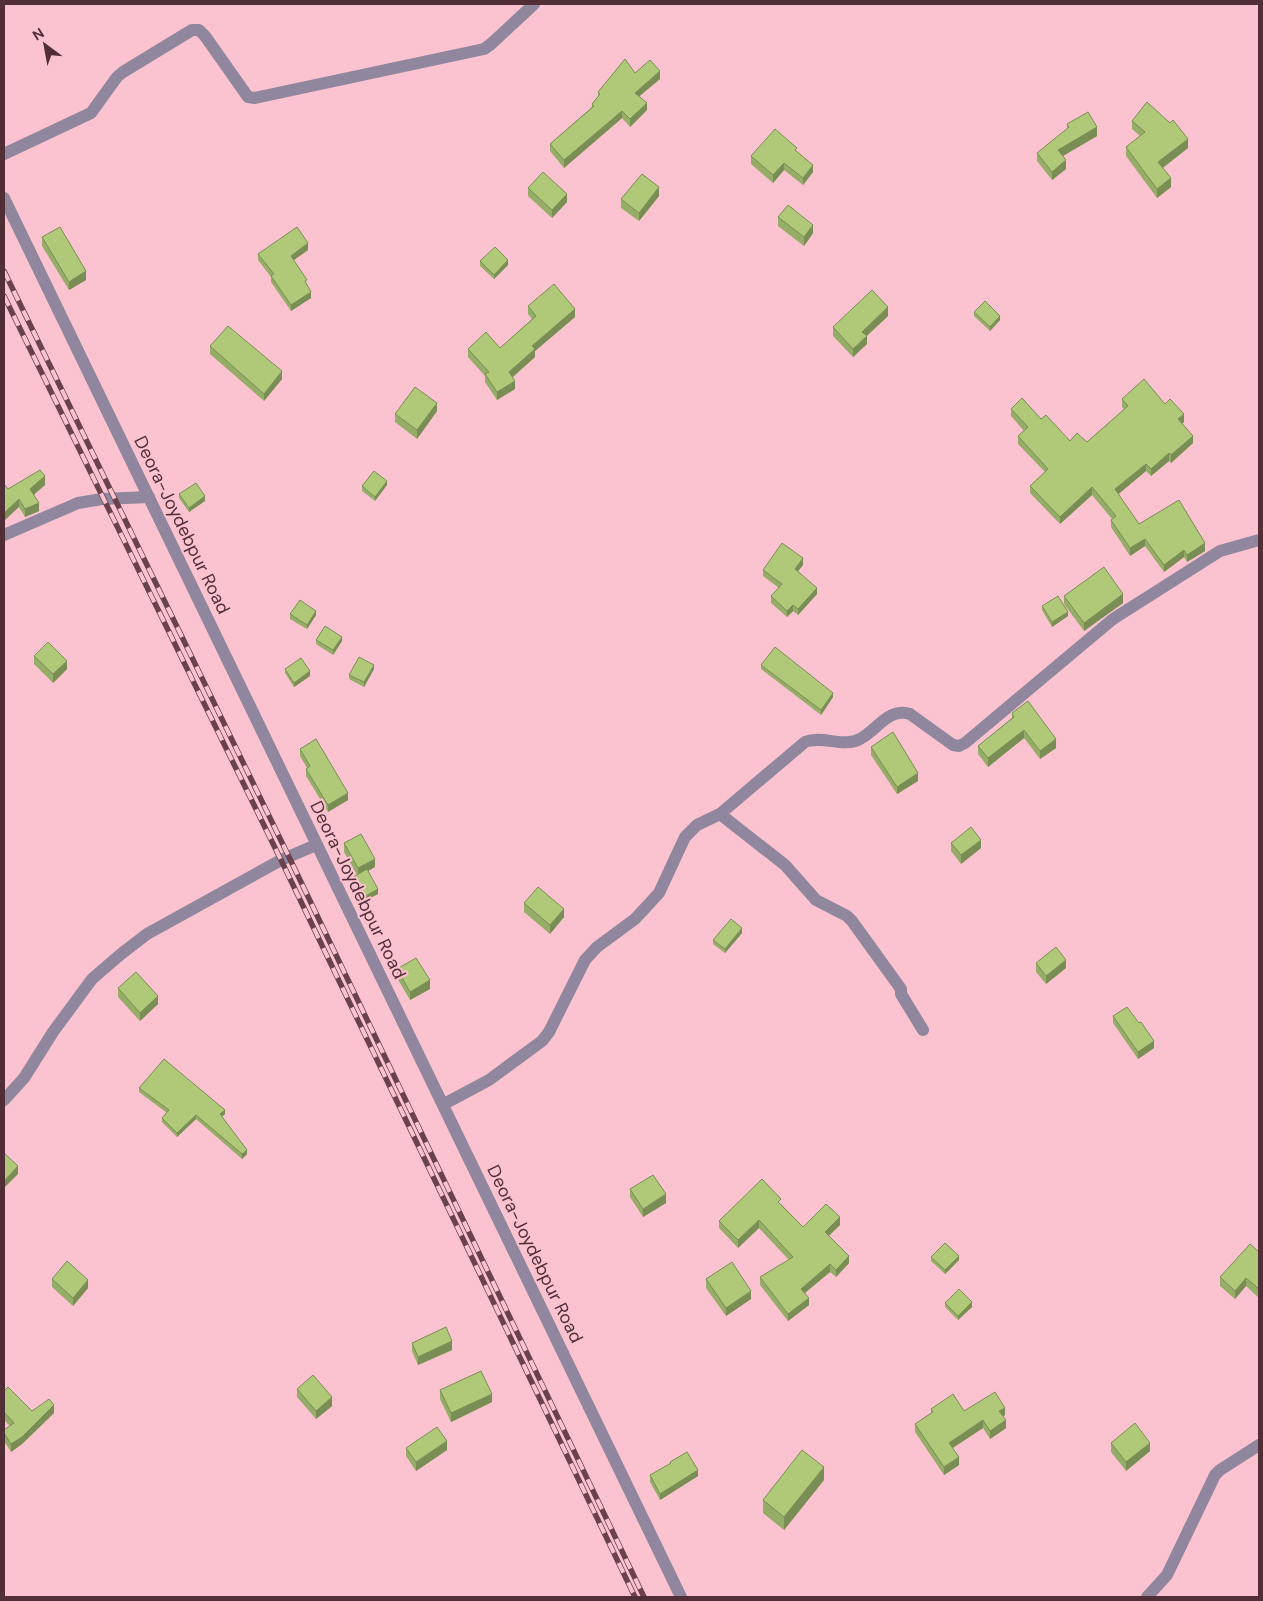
<svg xmlns="http://www.w3.org/2000/svg" width="1263" height="1601" font-family="'DM Sans',sans-serif">
<style>
.lines{fill:none;stroke-linecap:round;stroke-linejoin:round}
.minor{stroke:#90869e;stroke-width:12}
.rail-casing{stroke:#69424c;stroke-width:5.5}
.rail{stroke:#fbc3cf;stroke-width:4;stroke-dasharray:11;stroke-linecap:butt}
.wall{fill:#96ad68}
.shaded-wall{fill:#7a8d55}
.building{fill:#afc979;stroke:#7a8d55}
.labels{text-anchor:middle;dominant-baseline:central;stroke-width:4;stroke-linejoin:round;paint-order:stroke}
.street-label{font-size:18px;fill:#522e37;stroke:#fbc3cf}
</style>
<rect width="100%" height="100%" fill="#fbc3cf"/>
<g class="lines">
<g class="minor">
<path d="M4 154 91 113 117 77 123 72 192 30H199L205 36 248 97 255 98 484 49 491 44 534 4"/>
<path d="M4 198C230 664 456 1130 681 1597"/>
<path d="M4 535 78 503 102 499 149 497"/>
<path d="M720 814 785 865 816 900 847 916 852 921 901 989V994L923 1030"/>
<path d="M4 1100 24 1078 53 1032 92 979 121 954 147 934 281 860 316 845"/>
<path d="M444 1104 489 1080 542 1041 549 1032 585 960 597 947 635 919 659 893 685 837 697 825 720 814 805 742C822 735 844 748 860 739 877 730 889 707 910 714L953 745 959 746 965 743 1113 619 1220 551 1259 540"/>
<path d="M1147 1597 1167 1575 1215 1475 1220 1470 1259 1445"/>
</g>
<defs>
<g id="rail">
<path d="M4 271 289 857 644 1597"/>
<path d="M4 296 281 860 635 1597"/>
</g>
</defs>
<use href="#rail" class="rail-casing"/>
<use href="#rail" class="rail"/>
</g>
<g class="wall">
<path d="M635 73 660 79 639 96 647 110 630 127 622 118 564 168 550 151V144L592 107V104L598 97V92Z"/>
<path d="M1132 121 1188 148 1163 168 1171 187 1157 198 1126 156V147L1140 136 1132 129Z"/>
<path d="M1067 124 1097 136 1062 156 1066 169 1052 180 1037 161V153L1067 129Z"/>
<path d="M797 152 813 172 803 185 784 170 773 183 751 164V156Z"/>
<path d="M528 188 567 202 552 218 528 196Z"/>
<path d="M659 196 639 221 621 208V199Z"/>
<path d="M778 217 813 233 804 246 778 226Z"/>
<path d="M42 237 86 280 69 290 42 246Z"/>
<path d="M308 250 294 260 307 285 311 298 291 311 271 282V277L258 260V254Z"/>
<path d="M480 261 508 265 494 279 480 266Z"/>
<path d="M528 306 575 317 535 351V357L513 377 515 389 497 400 485 382V376L468 357V349L500 348 532 319 528 314Z"/>
<path d="M974 312 1000 320 990 331 974 316Z"/>
<path d="M888 316 867 336V344L853 357 833 336V327Z"/>
<path d="M210 346 282 379 264 401 210 354Z"/>
<path d="M1122 399 1165 404 1184 422 1182 424 1193 443 1171 463 1169 461 1151 476 1146 471 1118 494 1139 524 1205 551 1187 562 1184 557 1164 572 1145 546 1130 556 1111 527V520L1112 519 1092 495 1060 524 1030 493V486L1045 472 1018 444V436L1024 431 1011 416V409L1041 419 1070 441 1087 442 1124 409 1122 407Z"/>
<path d="M437 411 417 439 395 422V414Z"/>
<path d="M45 485 34 495 39 511 25 517 8 489Z"/>
<path d="M387 485 375 501 362 491V486Z"/>
<path d="M179 494 205 501 189 512 179 498Z"/>
<path d="M803 565 798 571 817 594 798 615 793 611 787 617 771 603V596L779 588 763 576V570Z"/>
<path d="M1064 596 1123 603 1084 631 1064 604Z"/>
<path d="M1042 606 1068 616 1052 627 1042 610Z"/>
<path d="M290 614 316 615 307 629 290 619Z"/>
<path d="M316 640 342 641 333 655 316 644Z"/>
<path d="M34 656 67 669 53 683 34 664Z"/>
<path d="M761 665 833 697 821 715 761 669Z"/>
<path d="M285 669 310 676 294 687 285 673Z"/>
<path d="M374 669 364 687 349 679V675Z"/>
<path d="M1012 713 1056 748 1040 759 1024 738 988 767 978 754V746L1012 718Z"/>
<path d="M871 747 918 781 897 794 871 755Z"/>
<path d="M300 749 348 800 328 812 306 776V769L307 768 300 756Z"/>
<path d="M344 843 375 867 368 871 378 894 364 901 353 881V877L357 875 344 852Z"/>
<path d="M951 843 981 848 961 864 951 851Z"/>
<path d="M524 903 564 917 550 934 524 912Z"/>
<path d="M742 933 725 953 713 944V940Z"/>
<path d="M1036 963 1066 968 1046 984 1036 972Z"/>
<path d="M397 969 430 989 410 1000 397 978Z"/>
<path d="M118 988 158 1004 140 1021 118 997Z"/>
<path d="M1113 1016 1139 1023 1154 1048 1138 1059 1113 1023Z"/>
<path d="M139 1088 225 1114 222 1117 247 1154 242 1159 196 1119 177 1137 162 1122V1118L167 1113 139 1092Z"/>
<path d="M630 1189 666 1203 643 1217 630 1197Z"/>
<path d="M781 1204 803 1227 840 1225 829 1236 849 1263 836 1277 830 1272 805 1293 809 1305 788 1321 760 1285V1277L789 1260 759 1228 738 1248 719 1228V1221Z"/>
<path d="M1259 1252V1298L1246 1286 1235 1299 1220 1286V1277Z"/>
<path d="M931 1257 959 1260 945 1274 931 1261Z"/>
<path d="M52 1279 88 1288 73 1306 52 1287Z"/>
<path d="M706 1279 751 1299 726 1316 706 1288Z"/>
<path d="M945 1303 972 1307 958 1320 945 1307Z"/>
<path d="M412 1343 452 1350 418 1365 412 1351Z"/>
<path d="M297 1389 332 1406 316 1419 297 1397Z"/>
<path d="M440 1390 492 1402 451 1422 440 1399Z"/>
<path d="M4 1391 32 1411 54 1413 22 1444 11 1452 4 1441V1430L10 1426 4 1420Z"/>
<path d="M931 1409 1005 1415 1003 1416 1006 1428 990 1439 983 1428 953 1448 959 1465 944 1475 915 1432V1424L931 1413Z"/>
<path d="M1111 1443 1150 1451 1126 1471 1111 1452Z"/>
<path d="M406 1448 447 1450 416 1471 406 1456Z"/>
<path d="M670 1462 698 1476 660 1500 650 1482V1475L670 1464Z"/>
<path d="M824 1480 784 1530 763 1513V1500Z"/>
</g>
<g class="shaded-wall">
<path d="M660 71V79L635 100V93Z"/>
<path d="M647 103V110L630 127V119Z"/>
<path d="M622 111V118L564 168V160Z"/>
<path d="M1097 127V136L1058 159V150Z"/>
<path d="M1188 139V148L1158 171V162Z"/>
<path d="M1066 160V169L1052 180V172Z"/>
<path d="M784 163V170L773 183V175Z"/>
<path d="M813 165V172L803 185V178Z"/>
<path d="M1171 178V187L1157 198V189Z"/>
<path d="M659 187V196L639 221V213Z"/>
<path d="M567 194V202L552 218V210Z"/>
<path d="M813 225V233L804 246V237Z"/>
<path d="M308 243V250L291 262V256Z"/>
<path d="M508 260V265L494 279V275Z"/>
<path d="M86 271V280L69 290V282Z"/>
<path d="M311 292V298L291 311V305Z"/>
<path d="M888 307V316L862 340V332Z"/>
<path d="M575 309V317L535 351V357L509 380V372L532 346Z"/>
<path d="M1000 316V320L990 331V327Z"/>
<path d="M867 336V344L853 357V349Z"/>
<path d="M282 371V379L264 401V394Z"/>
<path d="M515 381V389L497 400V392Z"/>
<path d="M437 403V411L417 439V430Z"/>
<path d="M1184 414V422L1178 427V419Z"/>
<path d="M1193 436V443L1171 463V455Z"/>
<path d="M1169 453V461L1151 476V469Z"/>
<path d="M1146 464V471L1115 497V489Z"/>
<path d="M45 476V485L30 497V489Z"/>
<path d="M387 481V485L375 501V497Z"/>
<path d="M1092 487V495L1060 524V517Z"/>
<path d="M205 496V501L189 512V508Z"/>
<path d="M19 499V507L4 521V513Z"/>
<path d="M39 503V511L25 517V509Z"/>
<path d="M1145 539V546L1130 556V548Z"/>
<path d="M1205 543V551L1187 562V555Z"/>
<path d="M1184 550V557L1164 572V565Z"/>
<path d="M803 558V565L795 575V569Z"/>
<path d="M817 588V594L798 615V609Z"/>
<path d="M1123 594V603L1084 631V623Z"/>
<path d="M793 605V611L787 617V611Z"/>
<path d="M316 611V615L307 629V625Z"/>
<path d="M1068 612V616L1052 627V622Z"/>
<path d="M342 637V641L333 655V650Z"/>
<path d="M67 661V669L53 683V674Z"/>
<path d="M374 665V669L364 687V682Z"/>
<path d="M310 671V676L294 687V683Z"/>
<path d="M833 693V697L821 715V710Z"/>
<path d="M1024 730V738L988 767V758Z"/>
<path d="M1056 739V748L1040 759V751Z"/>
<path d="M918 773V781L897 794V787Z"/>
<path d="M348 793V800L328 812V805Z"/>
<path d="M981 840V848L961 864V855Z"/>
<path d="M375 859V867L358 877V868Z"/>
<path d="M378 889V894L364 901V897Z"/>
<path d="M564 909V917L550 934V925Z"/>
<path d="M742 928V933L725 953V949Z"/>
<path d="M1066 960V968L1046 984V976Z"/>
<path d="M430 980V989L410 1000V992Z"/>
<path d="M158 996V1004L140 1021V1013Z"/>
<path d="M1154 1041V1048L1138 1059V1052Z"/>
<path d="M225 1110V1114L220 1118V1114Z"/>
<path d="M196 1115V1119L177 1137V1133Z"/>
<path d="M247 1150V1154L242 1159V1154Z"/>
<path d="M18 1166V1174L4 1188V1181Z"/>
<path d="M666 1194V1203L643 1217V1209Z"/>
<path d="M840 1217V1225L825 1239V1232Z"/>
<path d="M759 1220V1228L738 1248V1240Z"/>
<path d="M849 1256V1263L836 1277V1270Z"/>
<path d="M959 1256V1260L945 1274V1270Z"/>
<path d="M830 1264V1272L801 1296V1289Z"/>
<path d="M1246 1278V1286L1235 1299V1291Z"/>
<path d="M88 1280V1288L73 1306V1298Z"/>
<path d="M751 1291V1299L726 1316V1308Z"/>
<path d="M809 1298V1305L788 1321V1314Z"/>
<path d="M972 1302V1307L958 1320V1316Z"/>
<path d="M452 1341V1350L418 1365V1357Z"/>
<path d="M492 1394V1402L451 1422V1413Z"/>
<path d="M332 1397V1406L316 1419V1411Z"/>
<path d="M54 1405V1413L22 1444 11 1452V1444Z"/>
<path d="M1005 1408V1415L999 1419V1411Z"/>
<path d="M983 1420V1428L949 1450V1443Z"/>
<path d="M1006 1420V1428L990 1439V1431Z"/>
<path d="M447 1441V1450L416 1471V1462Z"/>
<path d="M1150 1443V1451L1126 1471V1462Z"/>
<path d="M959 1457V1465L944 1475V1467Z"/>
<path d="M824 1467V1480L784 1530V1517Z"/>
<path d="M698 1470V1476L660 1500V1494Z"/>
</g>
<g class="building">
<path d="M625 59 635 73 650 60 660 71 635 93 647 103 630 119 622 111 564 160 550 144 594 106 592 104 600 94 598 92Z"/>
<path d="M1147 102 1170 123 1173 120 1188 139 1158 162 1171 178 1157 189 1126 147 1145 132 1132 121Z"/>
<path d="M1088 112 1097 127 1058 150 1066 160 1052 172 1037 153 1069 127 1067 124Z"/>
<path d="M775 129 797 148 795 150 813 165 803 178 784 163 773 175 751 156Z"/>
<path d="M543 172 567 194 552 210 528 188Z"/>
<path d="M642 174 659 187 639 213 621 199Z"/>
<path d="M788 205 813 225 804 237 778 217Z"/>
<path d="M60 227 86 271 69 282 42 237Z"/>
<path d="M297 227 308 243 291 256 307 280 305 281 311 292 291 305 271 276 274 274 258 254Z"/>
<path d="M495 247 508 260 494 275 480 261Z"/>
<path d="M554 284 575 309 532 346 535 349 509 372 515 381 497 392 485 374 489 372 468 349 486 332 500 348 536 316 528 306Z"/>
<path d="M872 290 888 307 862 332 867 336 853 349 833 327Z"/>
<path d="M985 301 1000 316 990 327 974 312Z"/>
<path d="M228 326 282 371 264 394 210 346Z"/>
<path d="M1144 379 1165 404 1170 399 1184 414 1178 419 1193 436 1171 455 1169 453 1151 469 1146 464 1115 489 1139 524 1179 500 1205 543 1187 555 1184 550 1164 565 1145 539 1130 548 1111 520 1116 516 1092 487 1060 517 1030 486 1048 469 1018 436 1028 427 1011 409 1022 398 1041 419 1046 415 1070 441 1077 433 1087 442 1128 406 1122 399Z"/>
<path d="M415 387 437 403 417 430 395 414Z"/>
<path d="M40 470 45 476 30 489 39 503 25 509 19 499 4 513V486L5 485 8 489Z"/>
<path d="M374 471 387 481 375 497 362 486Z"/>
<path d="M196 483 205 496 189 508 179 494Z"/>
<path d="M782 543 803 558 795 569 817 588 798 609 793 605 787 611 771 596 782 584 763 570Z"/>
<path d="M1104 567 1123 594 1084 623 1064 596Z"/>
<path d="M1058 596 1068 612 1052 622 1042 606Z"/>
<path d="M300 600 316 611 307 625 290 614Z"/>
<path d="M325 626 342 637 333 650 316 640Z"/>
<path d="M48 642 67 661 53 674 34 656Z"/>
<path d="M775 647 833 693 821 710 761 665Z"/>
<path d="M359 657 374 665 364 682 349 675Z"/>
<path d="M301 658 310 671 294 683 285 669Z"/>
<path d="M1028 701 1056 739 1040 751 1024 730 988 758 978 746 1014 717 1012 713Z"/>
<path d="M893 732 918 773 897 787 871 747Z"/>
<path d="M316 739 348 793 328 805 306 769 310 766 300 749Z"/>
<path d="M971 827 981 840 961 855 951 843Z"/>
<path d="M361 834 375 859 358 868 344 843Z"/>
<path d="M367 869 378 889 364 897 353 877Z"/>
<path d="M538 887 564 909 550 925 524 903Z"/>
<path d="M731 919 742 928 725 949 713 940Z"/>
<path d="M1056 947 1066 960 1046 976 1036 963Z"/>
<path d="M416 958 430 980 410 992 397 969Z"/>
<path d="M136 972 158 996 140 1013 118 988Z"/>
<path d="M1127 1007 1139 1023 1141 1022 1154 1041 1138 1052 1113 1016Z"/>
<path d="M164 1059 225 1110 220 1114 247 1150 242 1154 196 1115 177 1133 162 1118 169 1110 139 1088Z"/>
<path d="M4 1153 18 1166 4 1181Z"/>
<path d="M653 1175 666 1194 643 1209 630 1189Z"/>
<path d="M762 1179 781 1199 778 1202 803 1227 826 1204 840 1217 825 1232 849 1256 836 1270 830 1264 801 1289 809 1298 788 1314 760 1277 793 1257 759 1220 738 1240 719 1221Z"/>
<path d="M945 1243 959 1256 945 1270 931 1257Z"/>
<path d="M1250 1244 1259 1252V1289L1246 1278 1235 1291 1220 1277Z"/>
<path d="M67 1261 88 1280 73 1298 52 1279Z"/>
<path d="M732 1262 751 1291 726 1308 706 1279Z"/>
<path d="M959 1289 972 1302 958 1316 945 1303Z"/>
<path d="M446 1327 452 1341 418 1357 412 1343Z"/>
<path d="M481 1371 492 1394 451 1413 440 1390Z"/>
<path d="M313 1375 332 1397 316 1411 297 1389Z"/>
<path d="M8 1387 32 1411 49 1399 54 1405 22 1437 11 1444 4 1433V1430L14 1423 4 1412V1391Z"/>
<path d="M995 1392 1005 1408 999 1411 1006 1420 990 1431 983 1420 949 1443 959 1457 944 1467 915 1424 933 1412 931 1409 953 1394 964 1411Z"/>
<path d="M1135 1423 1150 1443 1126 1462 1111 1443Z"/>
<path d="M437 1427 447 1441 416 1462 406 1448Z"/>
<path d="M802 1450 824 1467 784 1517 763 1500Z"/>
<path d="M687 1452 698 1470 660 1494 650 1475 671 1463 670 1462Z"/>
</g>
<g class="labels">
<g class="street-label">
<text transform="translate(182 525) rotate(64)">Deora-Joydebpur Road</text>
<text transform="translate(358 890) rotate(64)">Deora-Joydebpur Road</text>
<text transform="translate(535 1254) rotate(64)">Deora-Joydebpur Road</text>
</g>
</g>
<rect width="1263" height="1601" fill="none" stroke="#522e37" stroke-width="10"/>
<g transform="translate(45 45) rotate(328)" stroke="#fbc3cf" stroke-width="4" paint-order="stroke">
<path d="M0-4L9 19L0 12L-9 19Z" fill="#522e37"/>
<text y="-8" font-size="14" font-weight="bold" text-anchor="middle" fill="#522e37">N</text>
</g>
</svg>
